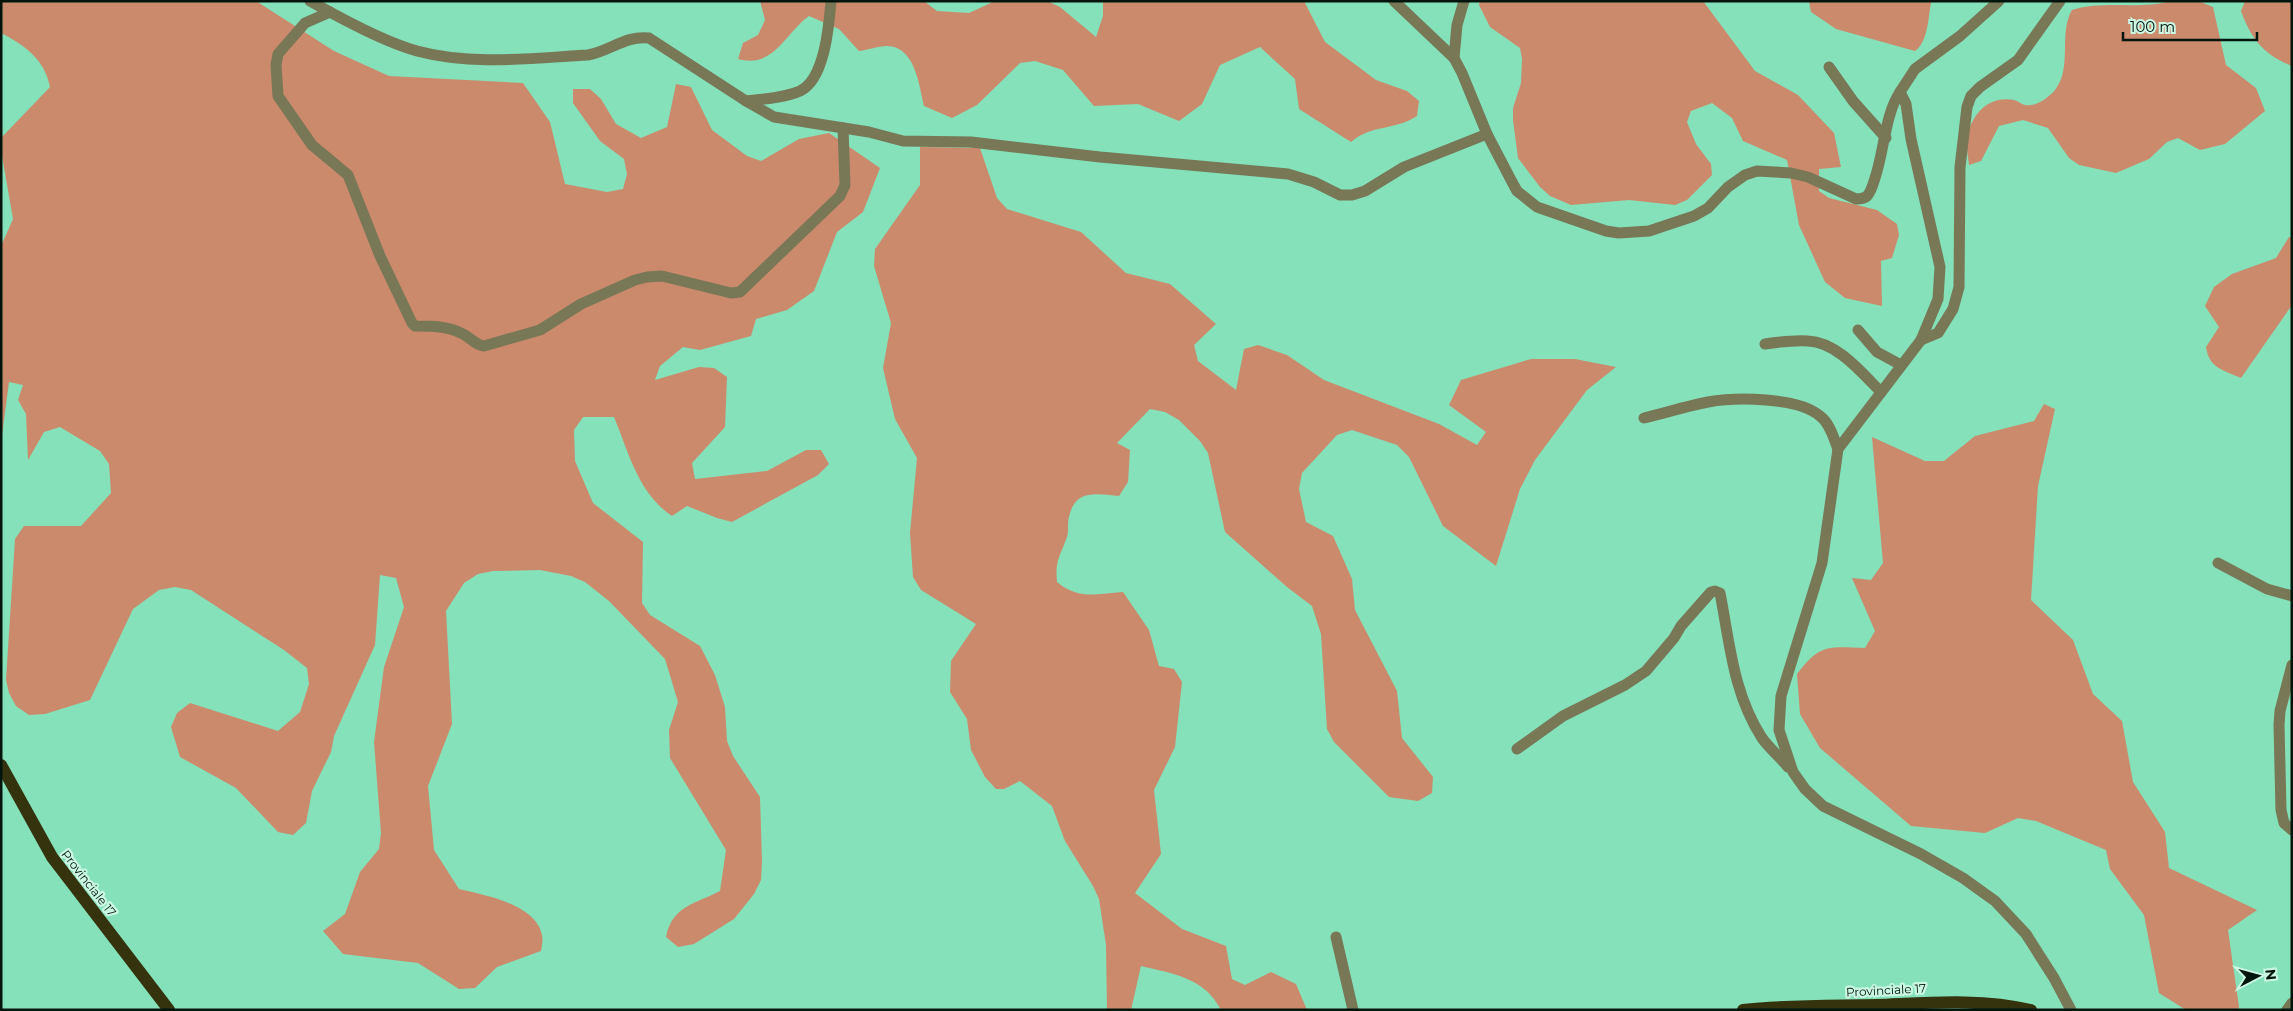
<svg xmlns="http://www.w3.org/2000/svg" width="2293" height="1011" font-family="Montserrat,sans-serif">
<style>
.forest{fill:#cb8a6c}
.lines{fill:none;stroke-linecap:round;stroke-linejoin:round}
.minor{stroke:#787756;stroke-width:11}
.major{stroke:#35320e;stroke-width:12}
.labels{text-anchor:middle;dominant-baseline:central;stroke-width:4.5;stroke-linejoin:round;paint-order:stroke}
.street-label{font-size:12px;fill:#00160c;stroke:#cbf7e3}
</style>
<rect width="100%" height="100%" fill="#84e1ba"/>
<g class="forest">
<path d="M1 1H256L334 51 389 76 523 83 550 122 565 184 607 192 623 189 627 174 624 159 600 141 573 103V89H590L601 99 616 124 641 138 667 127 676 84 691 87 712 130 747 156 761 161 799 139 829 133 880 168 863 212 837 232 814 291 787 310 756 319 751 336 700 350 683 347 660 366 655 380 699 367 714 368 727 377 725 427 692 463 695 479 767 471 806 450H821L829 464 818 475 732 522 717 518 687 506 672 516C638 493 629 453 614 417H583L574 430 575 461 593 503 643 542 642 603 650 615 700 646 715 675 725 707 727 741 733 756 760 797 762 862 761 880 754 894 734 919 694 944 678 947 666 937C672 906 695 904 720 891L726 850 670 758 669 730 678 702 665 659 609 601 585 582 571 576 540 570 493 571 478 574 464 583 446 611 452 724 428 786 434 850 459 889C484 895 536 904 542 935 543 940 542 946 541 951L497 967 475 988 459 989 418 963 343 954 323 931 345 914 360 872 379 849 381 833 374 742 384 667 404 607 396 578 380 575 375 645 334 736 331 752 312 791 306 823 293 835 278 832 236 788 180 757 171 727 177 713 190 703 278 731 300 712 309 684 307 668 284 650 191 590 175 587 159 590 133 609 90 700 45 714 29 715 16 706 9 693 6 680 15 539 24 526H81L111 493 109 464 100 451 60 427 44 432 28 460 26 414 18 400 23 385 9 382 1 443V246L13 219 1 150V138L50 87C45 60 25 45 1 33Z"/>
<path d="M760 1H924L937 11 969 13 995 1H1047L1060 7 1096 37 1103 16V1H1304L1325 42 1376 80 1407 91 1419 101 1417 116C1394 131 1372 124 1351 142L1299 109 1295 79 1260 47 1220 65 1202 104 1179 121 1138 104 1094 106 1063 70 1035 61 1020 63 977 105 952 118 924 106C919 85 915 46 887 46 878 46 868 50 859 51L839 29 809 16C785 33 774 69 738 59L743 43 758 35 765 20Z"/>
<path d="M1480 1H1703L1755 71 1798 95 1834 133 1841 167 1819 169V191L1829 198 1877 210 1897 224 1899 235 1892 258 1881 261 1882 306 1845 298 1825 282 1799 225 1787 160 1743 141 1732 118 1712 103 1691 111 1687 122 1696 144 1711 164 1712 175 1687 200 1675 205 1629 200 1571 205 1550 196 1540 187 1518 158 1513 120V108L1521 83 1522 59 1520 48 1490 27 1479 5Z"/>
<path d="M1809 1H1931V3C1928 18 1928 42 1915 51L1836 29 1811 12Z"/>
<path d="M2171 1H2198L2213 7 2226 65 2256 88 2265 111 2225 144 2200 150 2178 138 2167 142 2149 159 2116 173 2079 165 2069 158 2048 128 2023 120 1999 126 1981 161 1969 165C1968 156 1966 146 1967 138 1971 115 1988 95 2014 100 2018 101 2021 104 2025 105 2036 107 2048 98 2055 90 2073 67 2058 34 2072 10 2104 0 2139 10 2171 1Z"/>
<path d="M2245 1H2292V66C2264 55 2251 39 2241 11Z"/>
<path d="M920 147 980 148 997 198 1007 209 1081 232 1126 273 1170 284 1216 324 1194 345 1198 361 1236 390 1244 349 1258 345 1287 355 1324 380 1439 424 1477 445 1486 432 1449 405 1461 380 1531 359H1575L1616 367 1587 390 1535 460 1520 489 1496 566 1443 526 1409 457 1397 445 1352 430 1337 435 1302 473 1299 489 1306 522 1333 536 1352 579 1355 610 1397 691 1402 738 1433 777 1432 793 1418 801 1389 797 1334 742 1327 729 1321 634 1312 606 1287 587 1225 532 1208 453 1200 441 1179 420 1165 412 1150 409 1117 443 1130 450 1128 482 1119 496C1096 494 1075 489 1069 517 1067 524 1069 531 1067 537 1060 557 1055 560 1057 582 1079 600 1096 594 1123 592L1149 630 1159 666 1174 669 1182 682 1175 747 1154 790 1161 854 1135 893 1182 929 1226 946 1232 979 1245 985 1271 972 1296 984 1307 1010H1221C1204 977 1173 974 1141 966L1131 1010H1107L1106 945 1099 899 1093 886 1065 841 1052 806 1020 781 1004 789H996L985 777 971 750 967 719 950 692 951 661 976 624 921 590 913 577 910 533 917 458 895 419 883 368 891 323 874 266 875 249 920 185Z"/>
<path d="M2289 237H2292V305L2241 378C2223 370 2209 368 2206 347L2219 327 2205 306 2214 287 2232 274 2276 258Z"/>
<path d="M2044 404 2055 409 2038 486 2031 600 2073 640 2093 694 2122 721 2133 782 2165 832 2169 868 2257 910 2228 930 2239 1007 2237 1010H2186L2159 993 2144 915 2110 869 2106 850 2036 821 2018 818 1985 833 1911 826 1820 748 1800 714 1797 674C1821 643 1828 647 1865 648L1875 631 1852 578 1871 580 1883 563 1872 437 1925 461H1944L1975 436 2034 421Z"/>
</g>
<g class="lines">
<g class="minor">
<path d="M310 1C340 18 384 42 417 51 473 66 532 58 588 55 610 51 626 35 649 38L746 101 774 117 869 132 903 141 971 142 1100 157 1288 174 1314 182 1340 195H1352L1365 191 1404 167 1487 134"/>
<path d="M1394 1 1454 58 1462 73 1487 134 1511 180 1517 191 1537 207 1606 231 1619 233 1649 231 1694 216 1708 208 1728 187 1745 175 1757 171 1791 173 1808 177 1856 199C1860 199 1864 199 1867 196 1871 192 1873 184 1875 178 1884 152 1885 114 1900 92L1906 104 1911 139 1940 267 1938 299 1921 340 1838 449 1822 563 1781 696 1779 730 1793 772 1805 789 1823 806 1921 854 1963 878 1995 901 2026 934 2054 978 2071 1010"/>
<path d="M330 12 305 23 278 54 276 65 278 96 312 145 348 175 380 256 412 323 415 326C432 326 448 326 463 334 471 338 475 345 484 346L540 330 581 304 635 280 647 277 662 276 731 293 740 292 840 196 845 185 843 128"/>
<path d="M1454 58 1457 25 1464 1"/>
<path d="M1829 67 1853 101 1886 138"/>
<path d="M1900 92 1915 69 1960 36 1999 1"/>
<path d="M746 101C763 99 784 98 800 91 825 79 829 25 831 1"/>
<path d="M1858 330 1877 352 1901 365"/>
<path d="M1921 340 1938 333 1953 309 1959 287 1960 167 1967 107 1971 96 1980 87 2018 60 2060 1"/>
<path d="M1765 344C1779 342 1794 340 1808 341 1837 342 1862 373 1881 392"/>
<path d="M1644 418C1665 413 1687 406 1708 402 1736 397 1798 397 1820 416 1830 423 1834 439 1838 449"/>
<path d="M2218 563 2267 589 2292 596"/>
<path d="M2292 665 2280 711 2279 725 2281 810 2284 823 2292 830"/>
<path d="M1517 749 1563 716 1625 685 1646 671 1674 638 1681 626 1711 592 1715 591 1720 593C1730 644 1733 693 1762 738 1769 748 1780 757 1788 767"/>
<path d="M1336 937 1353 1010"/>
<path d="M2287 1010 2292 1003"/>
</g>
<g class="major">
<path d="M1 765 52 857 169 1010"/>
<path d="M1743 1010C1787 1005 1831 1006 1876 1005 1928 1003 1979 998 2031 1010"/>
</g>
</g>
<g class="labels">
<g class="street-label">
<text transform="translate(89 883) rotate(52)">Provinciale 17</text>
<text transform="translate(1886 990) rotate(-3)">Provinciale 17</text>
</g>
</g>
<rect width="2293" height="1011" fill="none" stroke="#00160c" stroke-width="5"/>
<g transform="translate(2258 976) rotate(84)" stroke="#cbf7e3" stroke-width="4" paint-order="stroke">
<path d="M0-4L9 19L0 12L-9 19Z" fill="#00160c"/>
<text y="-8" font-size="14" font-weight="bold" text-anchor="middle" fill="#00160c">N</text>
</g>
<path d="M2123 32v8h134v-8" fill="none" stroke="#00160c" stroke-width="2.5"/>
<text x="2130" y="32" font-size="15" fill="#00160c" stroke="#cbf7e3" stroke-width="4" paint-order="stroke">100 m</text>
</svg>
